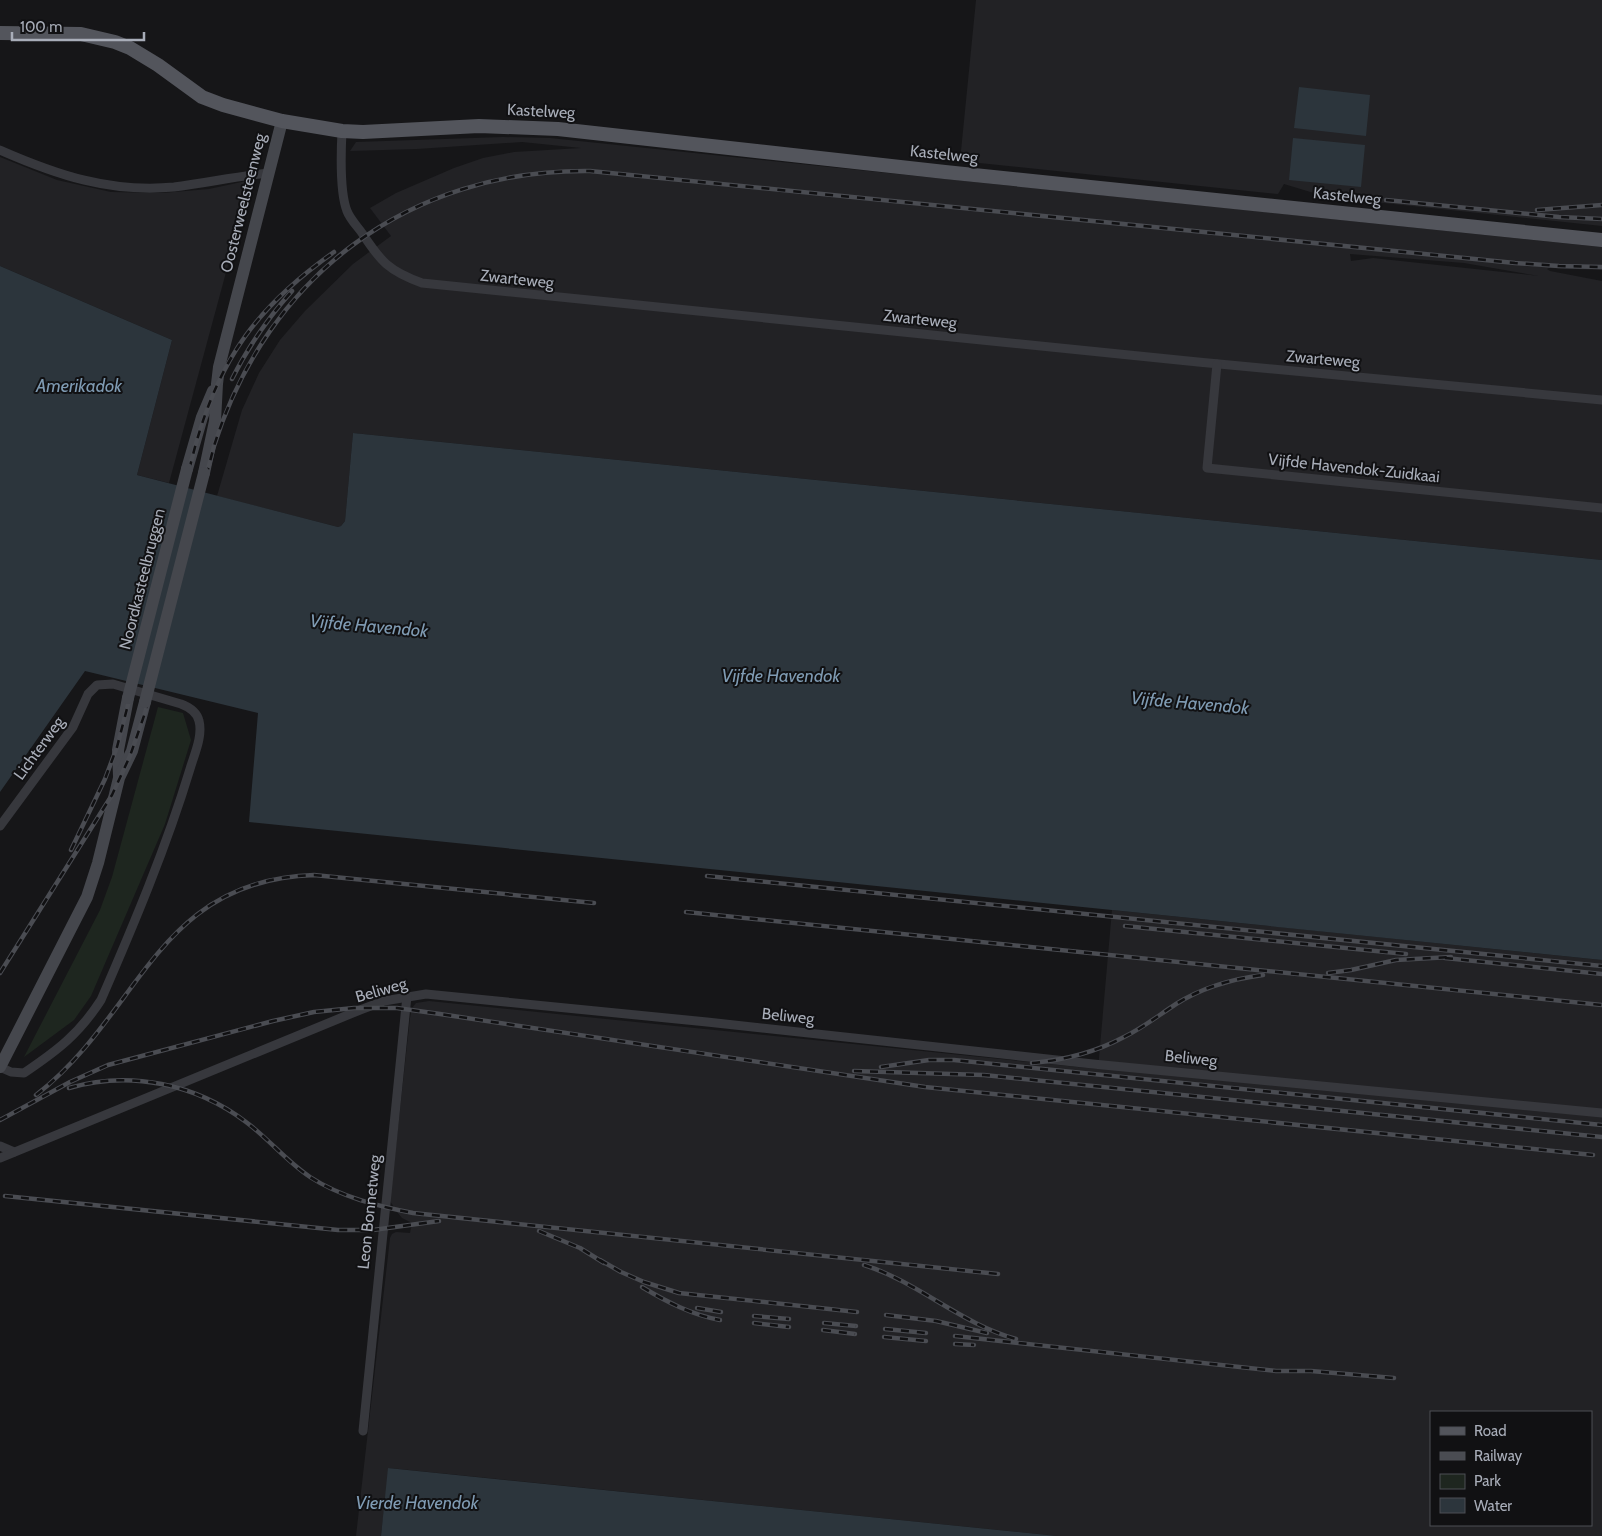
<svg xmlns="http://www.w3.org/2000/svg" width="1602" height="1536" font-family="Cabin,sans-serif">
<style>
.built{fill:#222225;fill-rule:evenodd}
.green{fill:#1e261f}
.water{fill:#2c353c}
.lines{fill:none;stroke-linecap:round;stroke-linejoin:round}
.street{stroke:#37383d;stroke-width:9}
.secondary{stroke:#45474d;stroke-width:12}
.primary{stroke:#53555c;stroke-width:14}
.rail-casing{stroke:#4a4c52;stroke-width:4.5}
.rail{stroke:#111113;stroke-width:2.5;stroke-dasharray:8;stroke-linecap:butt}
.secondary-bridge{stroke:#45474d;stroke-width:12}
.labels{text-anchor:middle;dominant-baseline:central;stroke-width:4;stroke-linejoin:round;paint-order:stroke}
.street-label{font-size:16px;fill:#a8adb8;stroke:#111113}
.water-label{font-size:18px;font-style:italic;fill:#7f9bb3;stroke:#111113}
</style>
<rect width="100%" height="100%" fill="#161618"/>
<g class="built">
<path d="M976 0H1602V226L1327 197 1284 184 1278 194 960 161Z"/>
<path d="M503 137 550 138 1602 247V270L1549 268 1547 269 1550 271 1602 281V560L353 433 345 521 341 526 338 527 217 496 242 410 259 373 280 340 305 311 353 264 391 236 370 208 396 193 454 168 483 158 514 152 581 148 522 142 417 149 350 151 356 142ZM1350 254 1464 263 1539 276 1373 258 1351 261Z"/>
<path d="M0 157 57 180 111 192 162 193 209 189 251 180 169 483 137 475 172 340 0 266Z"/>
<path d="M1112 910 1602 960V1536H1057L389 1468 381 1536H356L390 1238 392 1234 396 1232 410 1233 412 1223 402 1218 397 1212 390 1201 410 1018 412 1008 416 1003 429 1001 1098 1069ZM1431 1412H1591V1525H1431Z"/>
</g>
<path class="green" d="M158 707 183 713 191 740 165 824 91 996 74 1020 24 1057 100 910 112 877Z"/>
<g class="water">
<path d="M1299 87 1370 95 1366 136 1294 128Z"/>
<path d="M1293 138 1365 145 1361 187 1289 180Z"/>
<path d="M0 266 172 340 137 475 338 527 341 526 345 521 353 433 1602 560V960L249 822 258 713 85 671 0 792Z"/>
<path d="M388 1468 1057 1536H381Z"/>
</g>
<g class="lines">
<g class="street">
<path d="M342 131C341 151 340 193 347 211 350 219 357 226 362 233 381 262 389 271 422 283L1198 362 1602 400"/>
<path d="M0 150C57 175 110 193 174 187 206 183 237 176 269 173"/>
<path d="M1217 364 1207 468 1602 508"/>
<path d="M0 826 73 727 88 694 97 685 113 684 181 704C189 707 197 712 199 721 203 736 194 755 190 769 166 848 134 924 101 1000 79 1034 58 1050 24 1073L11 1072 0 1067"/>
<path d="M0 1146 14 1152"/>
<path d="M0 1158 360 1010 384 1001 426 994 707 1022 1093 1064 1602 1113"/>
<path d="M363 1431 407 996"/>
</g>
<g class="secondary">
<path d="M187 469 202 417 213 391"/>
<path d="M204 473 215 421 217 384 219 367 282 121"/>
<path d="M119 776 118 750 128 698"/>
<path d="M0 1067 87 897 98 863 119 778 132 751 145 702"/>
</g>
<path class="primary" d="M0 33 81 34 115 42 130 48 158 65 202 97 223 105 282 121 342 131 363 132 479 126 558 129 945 172 1602 240"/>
<defs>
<g id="rail">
<path d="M1386 200 1559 217 1602 219"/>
<path d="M1537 210 1602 205"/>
<path d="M232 379C248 347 268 318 292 291"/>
<path d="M71 850 105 779 117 747 195 447C220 357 258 306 334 252"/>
<path d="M707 876 1602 966"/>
<path d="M686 912 1602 1005"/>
<path d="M1125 926 1406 954"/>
<path d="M1445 958 1602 974"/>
<path d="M0 973 112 795 130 756 145 713 214 446C268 275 410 169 590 171L1515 263 1559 266 1602 267"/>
<path d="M1328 973 1351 970 1396 960 1451 957"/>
<path d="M1032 1063C1065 1060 1096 1052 1124 1037 1143 1028 1159 1015 1176 1004 1203 987 1232 979 1263 975"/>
<path d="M881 1067 929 1060H954L1602 1125"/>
<path d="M854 1071 984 1075 1602 1137"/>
<path d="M69 1088C130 1070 196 1084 246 1122 269 1139 286 1161 310 1177 341 1197 377 1206 413 1213L998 1274"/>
<path d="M36 1095C141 1014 156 880 314 875L594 903"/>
<path d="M0 1120 70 1082 108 1065 273 1021 314 1012 354 1008H397L440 1014 925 1087 1593 1155"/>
<path d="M5 1196 338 1230H373L439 1221"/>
<path d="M539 1231 580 1248 604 1263"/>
<path d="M600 1260 621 1272 644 1282 679 1293 857 1312"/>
<path d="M864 1265C918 1282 961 1324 1016 1339"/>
<path d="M642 1287C667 1302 692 1315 720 1320"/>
<path d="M697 1308 721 1312"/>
<path d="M886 1315 936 1321 987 1333"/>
<path d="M754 1316 789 1319"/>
<path d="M754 1323 789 1327"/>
<path d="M824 1323 856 1326"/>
<path d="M885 1329 926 1333"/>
<path d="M823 1330 855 1334"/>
<path d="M955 1336 1276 1371H1311L1394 1378"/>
<path d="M884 1337 926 1341"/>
<path d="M955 1344 974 1345"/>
</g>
</defs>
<use href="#rail" class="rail-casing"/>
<use href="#rail" class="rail"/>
<g class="secondary-bridge">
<path d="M128 698 187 469"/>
<path d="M145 702 204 473"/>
</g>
</g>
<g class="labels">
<g class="street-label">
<text transform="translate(541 111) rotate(3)">Kastelweg</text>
<text transform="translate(944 154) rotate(6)">Kastelweg</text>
<text transform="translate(1347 196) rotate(6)">Kastelweg</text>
<text transform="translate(243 203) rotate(-76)">Oosterweelsteenweg</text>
<text transform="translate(517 279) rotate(6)">Zwarteweg</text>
<text transform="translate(920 319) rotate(6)">Zwarteweg</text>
<text transform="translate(1323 359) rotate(5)">Zwarteweg</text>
<text transform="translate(1354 468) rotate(6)">Vijfde Havendok-Zuidkaai</text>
<text transform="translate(142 579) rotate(-76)">Noordkasteelbruggen</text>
<text transform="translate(39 748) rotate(-54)">Lichterweg</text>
<text transform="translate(381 990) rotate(-16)">Beliweg</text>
<text transform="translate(788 1016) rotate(6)">Beliweg</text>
<text transform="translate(1191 1058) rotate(6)">Beliweg</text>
<text transform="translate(369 1212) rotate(-84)">Leon Bonnetweg</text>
</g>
<g class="water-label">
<text x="79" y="386">Amerikadok</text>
<text transform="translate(369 626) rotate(5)">Vijfde Havendok</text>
<text x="781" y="676">Vijfde Havendok</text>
<text transform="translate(1190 703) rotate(5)">Vijfde Havendok</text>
<text x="417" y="1503">Vierde Havendok</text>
</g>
</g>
<rect x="1430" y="1411" width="162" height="115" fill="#111113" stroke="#4d4f55"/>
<rect x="1440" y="1427" width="25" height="8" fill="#53555c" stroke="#4d4f55"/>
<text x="1474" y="1436" font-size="15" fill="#a8adb8">Road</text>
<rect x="1440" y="1452" width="25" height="8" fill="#4a4c52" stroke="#4d4f55"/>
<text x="1474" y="1461" font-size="15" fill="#a8adb8">Railway</text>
<rect x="1440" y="1474" width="25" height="15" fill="#1e261f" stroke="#4d4f55"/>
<text x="1474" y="1486" font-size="15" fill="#a8adb8">Park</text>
<rect x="1440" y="1498" width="25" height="15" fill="#2c353c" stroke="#4d4f55"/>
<text x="1474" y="1511" font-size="15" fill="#a8adb8">Water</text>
<path d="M12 32v8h132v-8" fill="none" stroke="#a8adb8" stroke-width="2.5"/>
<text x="20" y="32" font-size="15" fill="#a8adb8" stroke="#111113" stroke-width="4" paint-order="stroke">100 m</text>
</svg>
